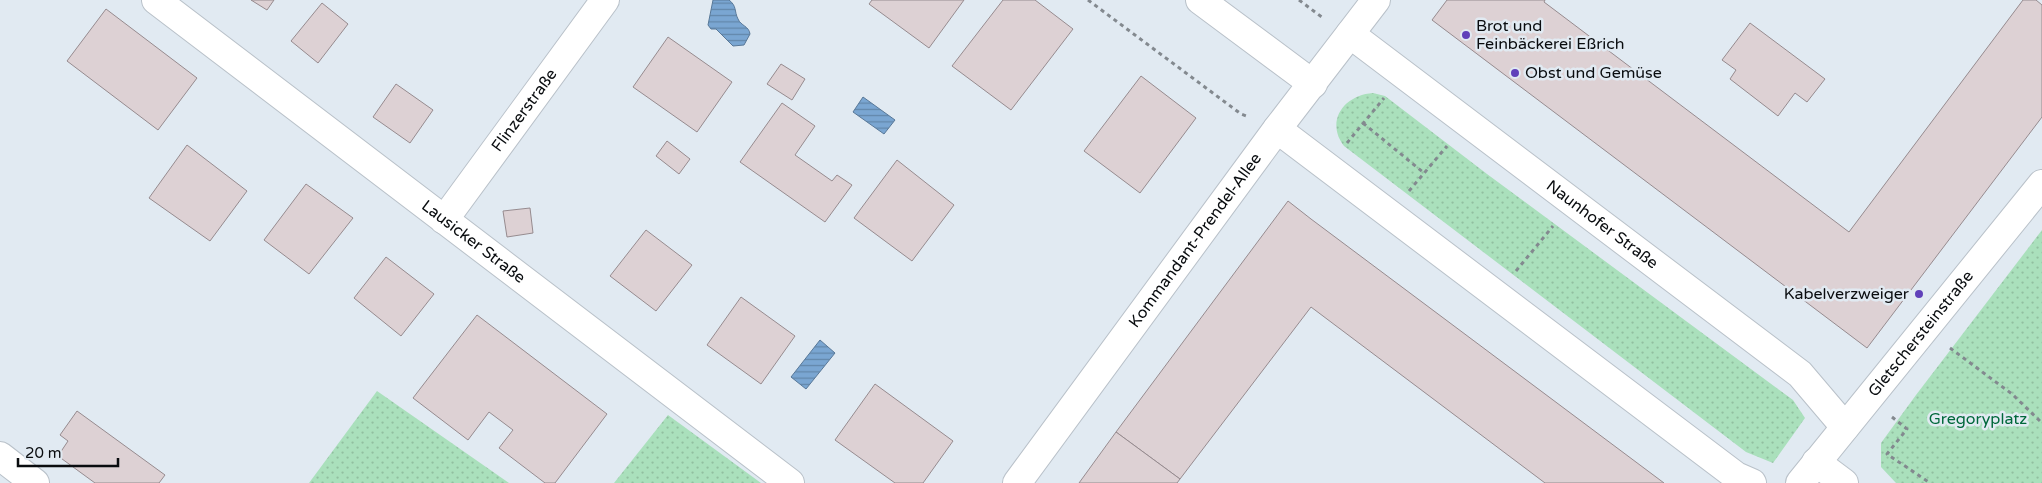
<svg xmlns="http://www.w3.org/2000/svg" width="2042" height="483" font-family="'Varela Round',sans-serif">
<style>
.grass{fill:url(#grass-dots)}
.water{fill:url(#water-rules);stroke:#587898}
.building{fill:#ddd1d4;stroke:#968b8f}
.lines{fill:none;stroke-linecap:round;stroke-linejoin:round}
.street-casing{stroke:#b9c1c9;stroke-width:30}
.secondary-casing{stroke:#b9c1c9;stroke-width:30}
.path{stroke:#83898f;stroke-width:3;stroke-dasharray:4 4;stroke-linecap:butt}
.street{stroke:#fff;stroke-width:28}
.secondary{stroke:#fff;stroke-width:28}
.poi-dot{fill:#6041ba;stroke:#e1eaf2;stroke-width:2}
.labels{text-anchor:middle;dominant-baseline:central;stroke-width:5;stroke-linejoin:round;paint-order:stroke}
.poi-label{font-size:16px;fill:#090c0f;stroke:#e1eaf2;text-anchor:start}
.street-label{font-size:16px;fill:#090c0f;stroke:#e1eaf2}
.park-label{font-size:16px;fill:#00683b;stroke:#e1eaf2}
</style>
<defs>
<pattern id="grass-dots" width="8" height="8" patternUnits="userSpaceOnUse" patternTransform="scale(1.25)"><rect width="8" height="8" fill="#aae0bc"/><path d="M2 2h.1M6 6h.1" fill="none" stroke="#91bfa0" stroke-width="1.8" stroke-linecap="round"/></pattern>
<pattern id="water-rules" width="6" height="5" patternUnits="userSpaceOnUse" patternTransform="scale(1.25)"><rect width="6" height="5" fill="#7aa6d2"/><path d="M0 2.5h6" fill="none" stroke="#6286a9"/></pattern>
</defs>
<rect width="100%" height="100%" fill="#e1eaf2"/>
<g class="grass">
<path d="M1373 93 1385 96 1487 174 1793 400 1805 418 1773 463 1746 452 1344 146C1325 121 1344 95 1373 93Z"/>
<path d="M2042 230V483H1896L1881 467V443L1916 395Z"/>
<path d="M377 391 509 483H309Z"/>
<path d="M668 415 761 483H614Z"/>
</g>
<g class="water">
<path d="M713 0H729C737 6 734 11 738 19 741 26 749 26 750 34L744 45 733 46 716 29H711L708 25Z"/>
<path d="M863 97 895 120 884 134 853 112Z"/>
<path d="M820 340 835 353 806 389 791 377Z"/>
</g>
<g class="building">
<path d="M251 0H274L267 10Z"/>
<path d="M872 0H964L929 48 869 4Z"/>
<path d="M1003 0H1035L1073 29 1011 110 952 66Z"/>
<path d="M1447 0H1545L1544 2 1849 232 2023 0H2036L2042 5V117L1867 348 1432 20Z"/>
<path d="M322 3 348 24 318 63 291 41Z"/>
<path d="M106 9 197 78 158 130 67 61Z"/>
<path d="M1750 23 1825 79 1807 102 1795 93 1778 116 1730 79 1736 70 1722 60Z"/>
<path d="M668 37 732 82 697 132 633 87Z"/>
<path d="M781 64 805 79 792 100 767 84Z"/>
<path d="M1141 76 1196 118 1140 193 1084 151Z"/>
<path d="M396 84 433 110 410 143 373 117Z"/>
<path d="M782 103 815 126 795 155 832 181 837 175 852 185 825 222 740 162Z"/>
<path d="M667 141 690 159 679 174 656 156Z"/>
<path d="M187 145 247 191 210 241 149 198Z"/>
<path d="M897 160 954 205 912 261 854 218Z"/>
<path d="M306 184 353 218 309 274 264 240Z"/>
<path d="M1288 201 1311 219 1664 483H1545L1311 307 1180 479 1116 432Z"/>
<path d="M530 208 533 233 507 237 503 211Z"/>
<path d="M646 230 692 265 656 311 610 276Z"/>
<path d="M386 257 434 294 401 336 354 298Z"/>
<path d="M741 297 795 336 761 384 707 345Z"/>
<path d="M477 315 607 414 555 483H545L499 448 513 430 489 412 468 440 413 398Z"/>
<path d="M875 384 953 441 923 483H895L835 440Z"/>
<path d="M77 411 165 475 159 483H95L58 456 68 441 60 435Z"/>
<path d="M1116 432 1180 479 1177 483H1079Z"/>
</g>
<g class="lines">
<defs>
<g id="street">
<path id="s1" d="M156 0 790 483"/>
<path d="M1200 0 1313 84"/>
<path id="s2" d="M444 220 605 0"/>
<path d="M0 456 35 483"/>
<path id="s3" d="M1800 483 2042 184"/>
</g>
<g id="secondary">
<path id="s4" d="M1350 34 1800 374 1845 427"/>
<path d="M1277 129 1736 476 1752 483"/>
<path d="M1816 462 1844 483"/>
<path id="s5" d="M1017 483 1277 129 1376 0"/>
</g>
</defs>
<use href="#street" class="street-casing"/>
<use href="#secondary" class="secondary-casing"/>
<g class="path">
<path d="M1088 0 1241 114 1249 117"/>
<path d="M1299 0 1323 18"/>
<path d="M1363 123 1424 173"/>
<path d="M1347 143 1384 98"/>
<path d="M1409 191 1447 146"/>
<path d="M1516 271 1553 226"/>
<path d="M1950 348 2012 394 2042 423"/>
<path d="M1892 417 1907 429 1887 454 1930 483"/>
</g>
<use href="#street" class="street"/>
<use href="#secondary" class="secondary"/>
</g>
<g class="poi-dot">
<circle cx="1466" cy="35" r="5"/>
<circle cx="1515" cy="73" r="5"/>
<circle cx="1919" cy="294" r="5"/>
</g>
<g class="labels">
<g class="poi-label">
<text x="1476" y="26">Brot und<tspan x="1476" dy="18">Feinbäckerei Eßrich</tspan></text>
<text x="1525" y="73">Obst und Gemüse</text>
<text x="1909" y="294" text-anchor="end">Kabelverzweiger</text>
</g>
<g class="street-label">
<text stroke="none"><textPath href="#s2" startOffset="136">Flinzerstraße</textPath></text>
<text stroke="none"><textPath href="#s4" startOffset="316">Naunhofer Straße</textPath></text>
<text stroke="none"><textPath href="#s5" startOffset="301">Kommandant-Prendel-Allee</textPath></text>
<text stroke="none"><textPath href="#s1" startOffset="399">Lausicker Straße</textPath></text>
<text stroke="none"><textPath href="#s3" startOffset="192">Gletschersteinstraße</textPath></text>
</g>
<g class="park-label">
<text x="1978" y="419">Gregoryplatz</text>
</g>
</g>
<path d="M18 458v8h100v-8" fill="none" stroke="#090c0f" stroke-width="2.5"/>
<text x="25" y="458" font-size="15" fill="#090c0f" stroke="#e1eaf2" stroke-width="4" paint-order="stroke">20 m</text>
</svg>
